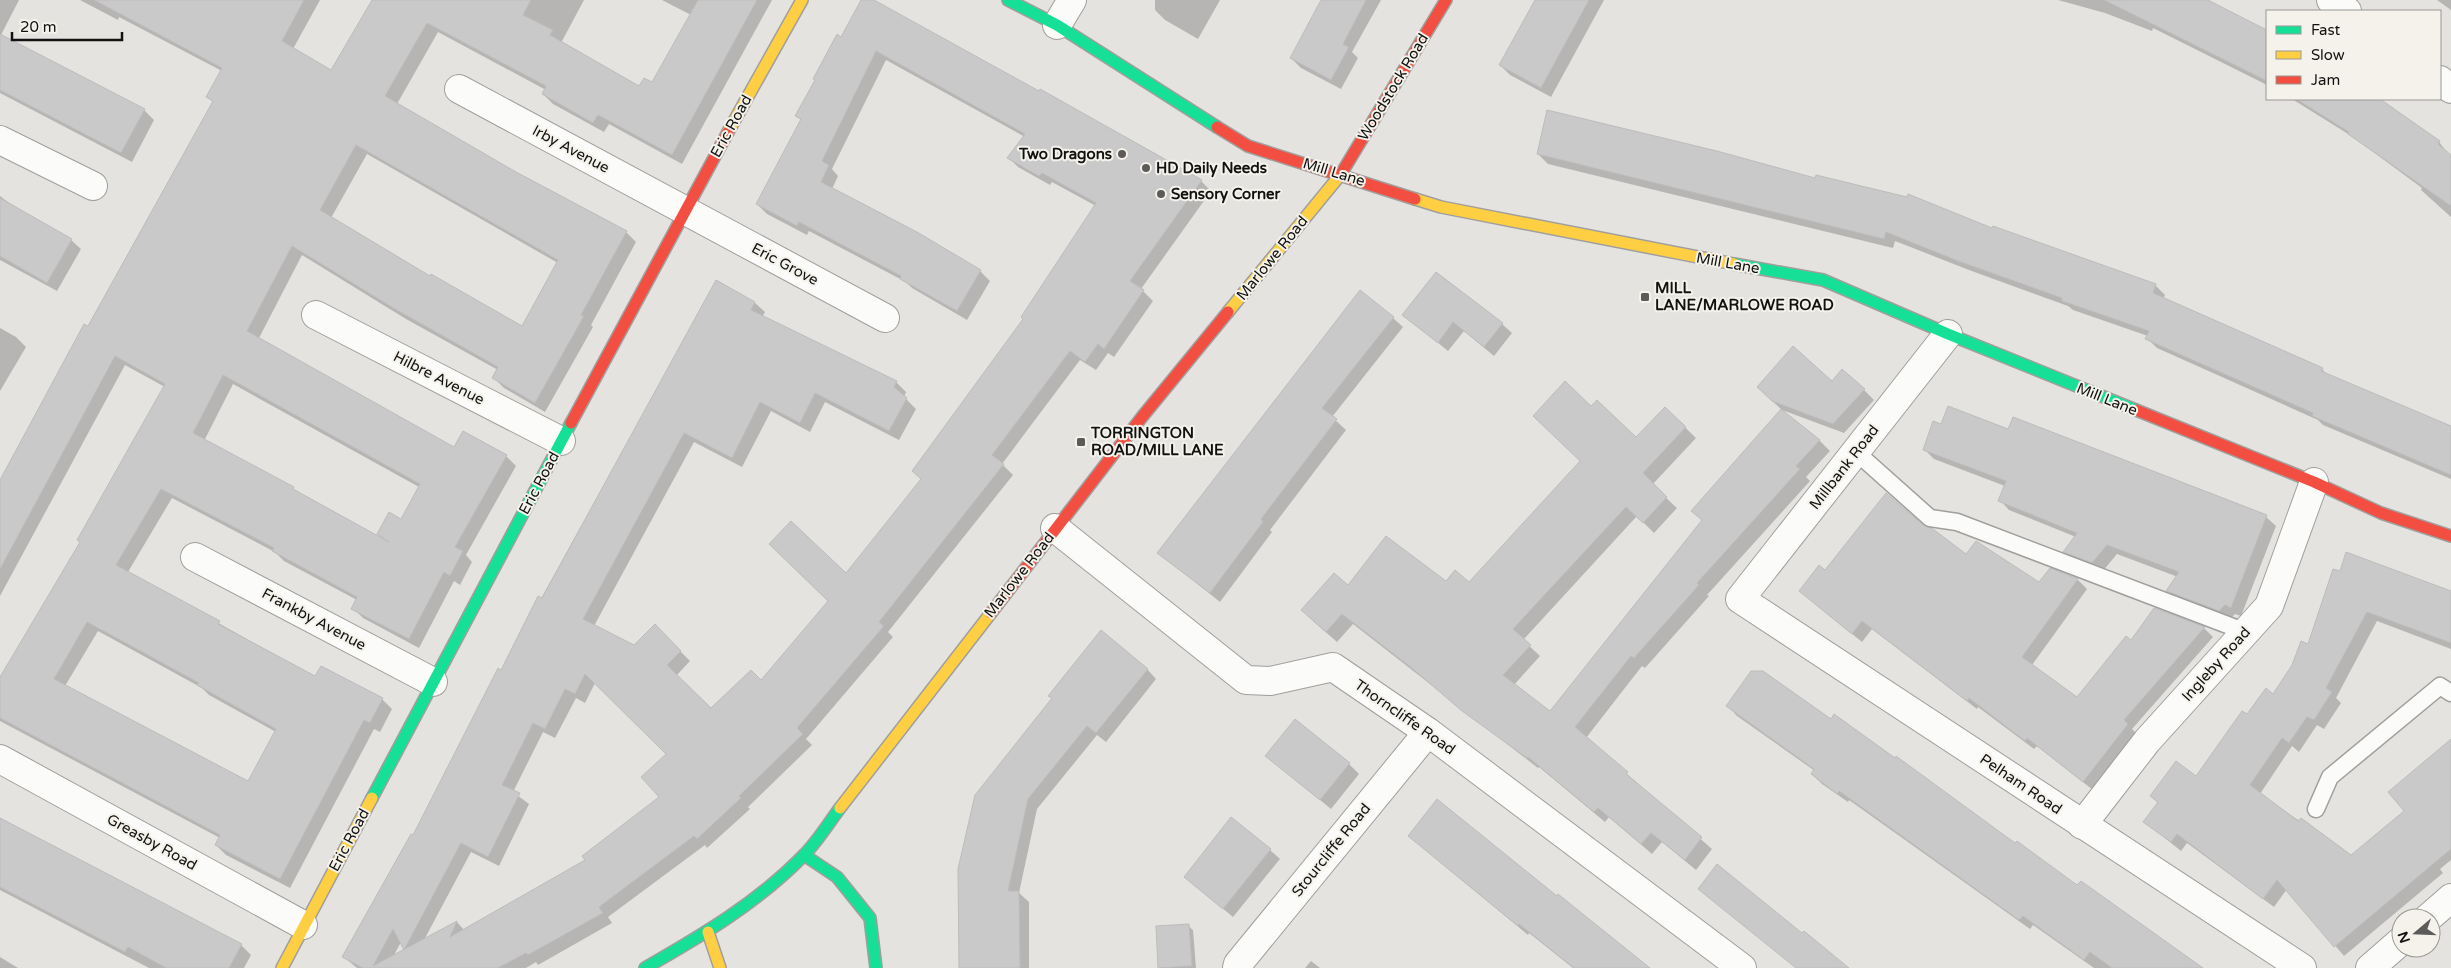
<svg xmlns="http://www.w3.org/2000/svg" width="2451" height="968" font-family="'Varela Round',sans-serif">
<style>
.shadow{fill:#0003;fill-rule:evenodd}
.building{fill:#cac9c9;stroke:#bdbcbc;fill-rule:evenodd}
.lines{fill:none;stroke-linecap:round;stroke-linejoin:round}
.lane-casing{stroke:#a19f9d;stroke-width:19}
.street-casing{stroke:#a19f9d;stroke-width:30}
.fast-casing{stroke:#a19f9d;stroke-width:14}
.slow-casing{stroke:#a19f9d;stroke-width:14}
.jam-casing{stroke:#a19f9d;stroke-width:14}
.lane{stroke:#fbfbfa;stroke-width:16}
.street{stroke:#fbfbfa;stroke-width:28}
.fast{stroke:#16e098;stroke-width:11}
.slow{stroke:#ffcf43;stroke-width:11}
.jam{stroke:#f24e42;stroke-width:11}
.poi-dot{fill:#5c5b59;stroke:#f4f2eb;stroke-width:2}
.labels{text-anchor:middle;dominant-baseline:central;stroke-width:4;stroke-linejoin:round;paint-order:stroke}
.street-label{font-size:15px;fill:#121210;stroke:#f4f2eb}
.poi-label{font-size:15px;font-weight:bold;fill:#121210;stroke:#f4f2eb;text-anchor:start}
</style>
<rect width="100%" height="100%" fill="#e5e3e0"/>
<g class="shadow">
<path d="M0 0H19L1 35 144 110 154 120 132 162 0 93Z"/>
<path d="M80 0H320L293 49 332 71 373 0H584L561 43 640 88 652 84 691 15 662 0H772L682 164 609 124 604 132 553 104 543 94 546 90 438 32 397 104 516 173 626 232 636 242 591 325 593 327 545 412 504 388 494 378 498 370 406 319 302 255 259 338 454 449 506 456 516 466 466 555 472 562 460 585 454 581 419 648 363 618 353 608 357 600 284 561 275 552 172 498 128 572 316 678 382 699 392 709 380 732 374 729 290 888 226 855 216 845 220 838 0 721V680L81 542 165 387 125 365 0 596V484L213 102 208 97 222 71 119 17 118 20ZM367 154 558 263 522 328 430 277 331 218ZM233 384 419 487 402 520 378 534 383 539 204 441ZM98 631 202 688 209 695 276 732 248 783 65 686Z"/>
<path d="M862 0H872L1201 181 1211 191 1141 289 1153 301 1114 357 1108 353 1096 370 1080 360 1002 464 1013 475 888 632 893 637 806 739 812 745 748 807 750 809 707 848 705 845 608 917 612 923 538 965 536 962 526 968H415L401 942 387 968H357L344 957 414 837 501 671 717 281 755 303 765 312 762 317 896 382 906 392 904 397 916 409 899 440 825 402 810 432 771 411 742 467 694 442 594 626 635 646 655 626 690 661 676 676 711 710 761 682 830 601 846 575 922 480 1096 206 1052 182 1050 185 1018 167 1008 157 1025 137 886 60 832 169 838 176 832 189 980 271 990 281 967 320 912 288 906 282 809 231 807 235 767 214 757 204 801 120 797 116ZM595 683 668 755 661 798 587 861 464 930 457 922 424 940 471 852 499 866 529 804 513 792 543 732 555 738 576 698 585 703Z"/>
<path d="M1155 0H1220L1198 39 1165 20 1155 10Z"/>
<path d="M1322 0H1381L1352 52 1358 58 1341 89 1301 68 1291 58Z"/>
<path d="M1536 0H1604L1551 97 1510 75 1500 65Z"/>
<path d="M2058 0H2208L2267 31V85L2153 28 2152 31 2105 13Z"/>
<path d="M2437 0H2451V10Z"/>
<path d="M2292 99H2380L2439 142 2451 157V217L2421 190 2422 188 2353 137Z"/>
<path d="M1538 154 1993 230 2155 285 2165 295 2163 299 2322 369 2327 375 2451 427V479L2323 425 2318 420 2157 348 2147 338 2148 336 2073 310 2068 306 1969 270 1895 241 1893 248 1548 164Z"/>
<path d="M0 196 17 209 71 240 81 249 57 291 0 260Z"/>
<path d="M1404 315 1502 324 1512 333 1494 356 1464 331 1448 351Z"/>
<path d="M1393 318 1403 327 1332 417 1346 430 1270 530 1272 532 1220 602 1159 553Z"/>
<path d="M0 328 16 337 26 347 0 391Z"/>
<path d="M1832 382 1864 390 1874 400 1844 433 1782 410 1768 397Z"/>
<path d="M1591 407 1636 439 1665 408 1696 438 1652 485 1677 508 1654 533 1637 516 1523 640 1540 656 1514 685 1550 713 1819 440 1830 451 1806 477 1810 481 1707 595 1709 596 1645 668 1642 666 1586 738 1712 849 1696 870 1662 842 1652 854 1609 817 1605 822 1539 767 1538 768 1353 624 1337 642 1313 621 1348 587 1446 582 1469 584 1581 461Z"/>
<path d="M1942 426 2009 431 2266 517 2276 526 2241 616 2235 614 2229 620 2177 600 2168 591 2178 577 2117 554 2102 572 2074 561 2065 552 2076 537 2009 510 2000 500 2005 486 1934 459 1924 449Z"/>
<path d="M1923 527 1966 556 2039 584 2050 570 2078 580 2087 589 2032 665 2077 698 2131 641 2154 609 2204 628 2213 637 2132 729 2137 734 2093 790 2037 746 2034 749 1978 707 1977 709 1872 629 1862 642 1800 591 1826 572Z"/>
<path d="M2333 570 2451 592V649L2377 621 2336 698 2341 703 2324 729 2317 725 2299 752 2292 746 2260 794 2351 856 2406 811 2451 741V860L2440 869 2443 873 2344 956 2287 889 2274 907 2187 843 2181 851 2145 822 2159 804 2151 796 2196 778 2248 716 2273 696 2309 646Z"/>
<path d="M1147 669 1156 679 1106 742 1097 735 1037 809 1019 893 1029 902V968H961L976 795Z"/>
<path d="M1728 706 1831 721 2201 968H2094L2033 925 2030 929 1849 800 1848 802 1822 784 1812 774 1815 771 1737 716Z"/>
<path d="M1267 756 1349 764 1359 774 1331 809Z"/>
<path d="M0 818 241 945 251 955 244 968H149L0 890Z"/>
<path d="M1409 836 1648 968H1573L1529 933 1528 935Z"/>
<path d="M1270 850 1280 859 1233 917 1185 877Z"/>
<path d="M1188 926 1193 930 1196 968H1160Z"/>
<path d="M0 957 18 968H0Z"/>
<path d="M1311 961 1320 968H1305Z"/>
</g>
<g class="building">
<path d="M94 0H304L282 41 331 70 372 0H531L523 15 553 30 550 35 639 86 644 78 652 82 698 0H757L672 155 598 115 593 123 542 94 546 86 427 23 385 96 516 172 627 231 581 315 584 316 535 403 492 378 498 367 395 309 292 246 247 331 454 447 463 431 507 455 455 547 463 551 450 576 444 572 409 639 351 609 357 597 272 551 274 548 161 489 116 565 220 621 218 624 315 676 321 666 383 698 370 723 364 720 280 879 215 845 220 835 0 718V677L80 542 77 540 165 384 115 356 0 569V480L84 324 88 326 213 101 206 97 222 68ZM356 145 558 260 522 326 431 274 430 276 320 210ZM223 375 420 484 401 519 389 512 377 534 389 542 293 489 294 487 193 433ZM87 622 199 683 197 685 276 729 248 781 54 679Z"/>
<path d="M861 0H874L1039 91 1040 89 1202 180 1130 281 1144 290 1104 349 1098 344 1085 362 1070 351 992 455 1004 464 879 622 884 626 797 728 803 734 739 796 741 798 697 839 694 836 599 907 603 913 528 955 526 953 498 968H363L342 957 411 834 413 835 498 668 501 670 538 596 542 598 716 280 755 302 751 310 897 381 894 387 907 398 889 431 815 393 800 423 760 402 732 458 684 433 583 619 634 645 655 624 681 651 667 665 711 708 751 670 761 680 828 601 769 544 791 521 846 573 921 479 912 471 1023 319 1021 317 1096 203 1042 173 1039 176 1007 158 1025 134 876 51 822 161 829 165 821 182 917 232 981 270 957 311 900 279 901 276 799 222 797 226 756 204 801 119 795 116 815 80 813 79 837 34 841 37ZM585 674 666 754 641 777 659 797 582 856 585 860 450 937 457 921 373 966 393 929 404 950 461 843 488 857 520 793 502 785 533 723 545 729 565 689 575 694Z"/>
<path d="M1321 0H1366L1343 44 1349 47 1331 80 1290 58Z"/>
<path d="M1535 0H1589L1541 88 1499 65Z"/>
<path d="M2104 0H2208L2245 19 2267 30V81Z"/>
<path d="M0 34 145 109 121 153 0 90Z"/>
<path d="M2296 99H2380L2440 141 2438 144 2451 155V206L2348 134 2349 132Z"/>
<path d="M1547 110 1717 151 1815 178 1816 175 1907 197 1908 194 1992 228 1993 226 2156 284 2153 293 2323 368 2321 371 2451 426V475L2312 416 2313 413 2145 339 2149 331 2062 301V298L1958 261 1886 232 1884 239 1537 154Z"/>
<path d="M0 198 72 239 47 283 0 256Z"/>
<path d="M1436 272 1503 323 1484 347 1453 322 1438 343 1402 315Z"/>
<path d="M1360 290 1394 317 1322 408 1337 419 1261 519 1263 522 1210 593 1157 553Z"/>
<path d="M1793 346 1832 381 1842 369 1865 389 1833 424 1772 401 1757 387Z"/>
<path d="M1565 381 1591 406 1597 400 1636 437 1665 407 1686 427 1643 473 1667 497 1643 523 1626 507 1513 629 1531 645 1503 675 1550 711 1702 520 1691 511 1781 409 1820 440 1796 466 1800 469 1697 583 1699 585 1634 658 1631 656 1575 727 1628 772 1626 774 1702 837 1685 860 1651 833 1641 844 1598 808 1594 812 1528 757 1527 758 1462 711 1413 669 1342 614 1326 632 1301 610 1334 573 1348 585 1386 536 1446 581 1455 570 1469 582 1580 461 1533 416Z"/>
<path d="M1948 406 2008 429 2013 417 2267 515 2231 608 2225 605 2219 611 2166 591 2179 572 2107 545 2092 563 2063 552 2077 533 1998 501 2006 481 1923 450 1933 421 1941 424Z"/>
<path d="M1886 493 1923 525 1933 529 1966 554 1976 541 2039 582 2050 568 2078 579 2022 657 2077 697 2126 636 2131 640 2154 608 2205 627 2124 720 2128 724 2083 782 2027 738 2025 741 1969 698 1967 701 1862 621 1852 634 1799 591 1819 565 1825 570Z"/>
<path d="M2346 552 2451 591V643L2367 612 2326 688 2332 692 2314 720 2307 717 2289 743 2282 738 2250 785 2298 821 2301 818 2351 855 2404 811 2388 792 2451 739V849L2334 947 2277 880 2263 899 2177 834 2171 842 2143 822 2158 802 2150 796 2176 761 2196 776 2242 711 2247 714 2266 688 2273 694 2292 665 2301 641 2308 644 2333 569 2340 571Z"/>
<path d="M1101 630 1148 669 1096 733 1087 726 1028 799 1008 891H1019L1020 968H959L958 869 975 795 1052 698 1048 696Z"/>
<path d="M1751 671H1763L1831 719 1834 714 1895 758 1896 756 2015 843 2017 841 2077 885 2081 881 2203 968H2112L2090 952 2084 960 2023 916 2019 920 1839 791 1837 794 1811 774 1814 769 1726 706Z"/>
<path d="M1295 719 1350 763 1320 800 1265 756Z"/>
<path d="M1437 799 1557 896 1558 894 1650 968H1574L1519 924 1518 926 1408 836Z"/>
<path d="M1231 817 1271 849 1223 909 1184 877Z"/>
<path d="M0 818 242 944 229 968H166L128 947 125 952 0 887Z"/>
<path d="M1717 864 1802 933 1804 931 1849 968H1796L1698 889Z"/>
<path d="M1189 924 1192 966 1158 968 1156 926Z"/>
</g>
<g class="lines">
<defs>
<g id="lane">
<path d="M1856 452 1930 518 1957 522 2246 632"/>
<path d="M2316 809 2330 777 2440 686 2451 693"/>
</g>
<g id="street">
<path d="M2331 0 2347 11"/>
<path d="M1057 25 1072 0"/>
<path d="M2440 80 2451 89"/>
<path d="M459 89 885 318"/>
<path d="M0 140 93 186"/>
<path d="M316 315 561 441"/>
<path d="M1948 334 1740 599 2302 968"/>
<path d="M1055 528 1246 680 1270 681 1333 667 1428 732 1742 968"/>
<path d="M195 557 433 682"/>
<path d="M0 759 303 925"/>
<path d="M2082 825 2147 741 2269 606 2314 482"/>
<path d="M2428 918 2451 898"/>
<path d="M1237 968 1238 964 1428 732"/>
<path d="M2370 968 2401 941"/>
</g>
<g id="fast">
<path d="M1008 0 1057 25 1217 127"/>
<path d="M1734 264 1823 280 1948 334 2136 410"/>
<path d="M372 798 571 423"/>
<path d="M804 855 837 877 870 918 876 968"/>
<path d="M645 968C701 936 757 903 803 856 817 842 828 824 840 808"/>
</g>
<g id="slow">
<path d="M728 132 802 0"/>
<path d="M1415 199 1441 207 1734 264"/>
<path d="M1228 312 1341 174"/>
<path d="M840 808 991 613"/>
<path d="M708 932 720 968"/>
<path d="M282 968 372 798"/>
</g>
<g id="jam">
<path d="M1217 127 1248 146 1415 199"/>
<path d="M1341 174 1446 0"/>
<path d="M2136 410 2314 482 2381 513 2451 536"/>
<path d="M571 423 728 132"/>
<path d="M991 613 1142 417 1228 312"/>
</g>
</defs>
<use href="#lane" class="lane-casing"/>
<use href="#street" class="street-casing"/>
<use href="#fast" class="fast-casing"/>
<use href="#slow" class="slow-casing"/>
<use href="#jam" class="jam-casing"/>
<use href="#lane" class="lane"/>
<use href="#street" class="street"/>
<use href="#fast" class="fast"/>
<use href="#slow" class="slow"/>
<use href="#jam" class="jam"/>
</g>
<g class="poi-dot">
<circle cx="1122" cy="154" r="5"/>
<circle cx="1146" cy="168" r="5"/>
<circle cx="1161" cy="194" r="5"/>
<rect x="1640" y="292" width="10" height="10" rx="2.5"/>
<rect x="1076" y="437" width="10" height="10" rx="2.5"/>
</g>
<g class="labels">
<g class="street-label">
<text transform="translate(1393 87) rotate(-59)">Woodstock Road</text>
<text transform="translate(731 126) rotate(-61)">Eric Road</text>
<text transform="translate(571 149) rotate(28)">Irby Avenue</text>
<text transform="translate(1334 172) rotate(17)">Mill Lane</text>
<text transform="translate(1272 258) rotate(-51)">Marlowe Road</text>
<text transform="translate(1728 263) rotate(10)">Mill Lane</text>
<text transform="translate(785 264) rotate(28)">Eric Grove</text>
<text transform="translate(439 378) rotate(27)">Hilbre Avenue</text>
<text transform="translate(2107 399) rotate(22)">Mill Lane</text>
<text transform="translate(1844 467) rotate(-52)">Millbank Road</text>
<text transform="translate(539 483) rotate(-62)">Eric Road</text>
<text transform="translate(1019 575) rotate(-52)">Marlowe Road</text>
<text transform="translate(314 619) rotate(28)">Frankby Avenue</text>
<text transform="translate(2216 664) rotate(-48)">Ingleby Road</text>
<text transform="translate(1405 717) rotate(35)">Thorncliffe Road</text>
<text transform="translate(2021 784) rotate(34)">Pelham Road</text>
<text transform="translate(349 840) rotate(-62)">Eric Road</text>
<text transform="translate(152 842) rotate(29)">Greasby Road</text>
<text transform="translate(1331 850) rotate(-51)">Stourcliffe Road</text>
</g>
<g class="poi-label">
<text x="1112" y="154" text-anchor="end">Two Dragons</text>
<text x="1156" y="168">HD Daily Needs</text>
<text x="1171" y="194">Sensory Corner</text>
<text x="1655" y="288">MILL<tspan x="1655" dy="17">LANE/MARLOWE ROAD</tspan></text>
<text x="1091" y="433">TORRINGTON<tspan x="1091" dy="17">ROAD/MILL LANE</tspan></text>
</g>
</g>
<rect x="2266" y="10" width="175" height="90" fill="#f4f2eb" stroke="#9a9893"/>
<rect x="2276" y="26" width="25" height="8" fill="#16e098" stroke="#9a9893"/>
<text x="2311" y="35" font-size="15" fill="#121210">Fast</text>
<rect x="2276" y="51" width="25" height="8" fill="#ffcf43" stroke="#9a9893"/>
<text x="2311" y="60" font-size="15" fill="#121210">Slow</text>
<rect x="2276" y="76" width="25" height="8" fill="#f24e42" stroke="#9a9893"/>
<text x="2311" y="85" font-size="15" fill="#121210">Jam</text>
<g transform="translate(2416 933) rotate(251)"><circle r="24" fill="#f4f2eb" stroke="#9a9893"/>
<path d="M0-4L9 19L0 12L-9 19Z" fill="#5c5b59"/>
<text y="-8" font-size="14" font-weight="bold" text-anchor="middle" fill="#121210">N</text>
</g>
<path d="M12 32v8h110v-8" fill="none" stroke="#121210" stroke-width="2.5"/>
<text x="20" y="32" font-size="15" fill="#121210" stroke="#f4f2eb" stroke-width="4" paint-order="stroke">20 m</text>
</svg>
